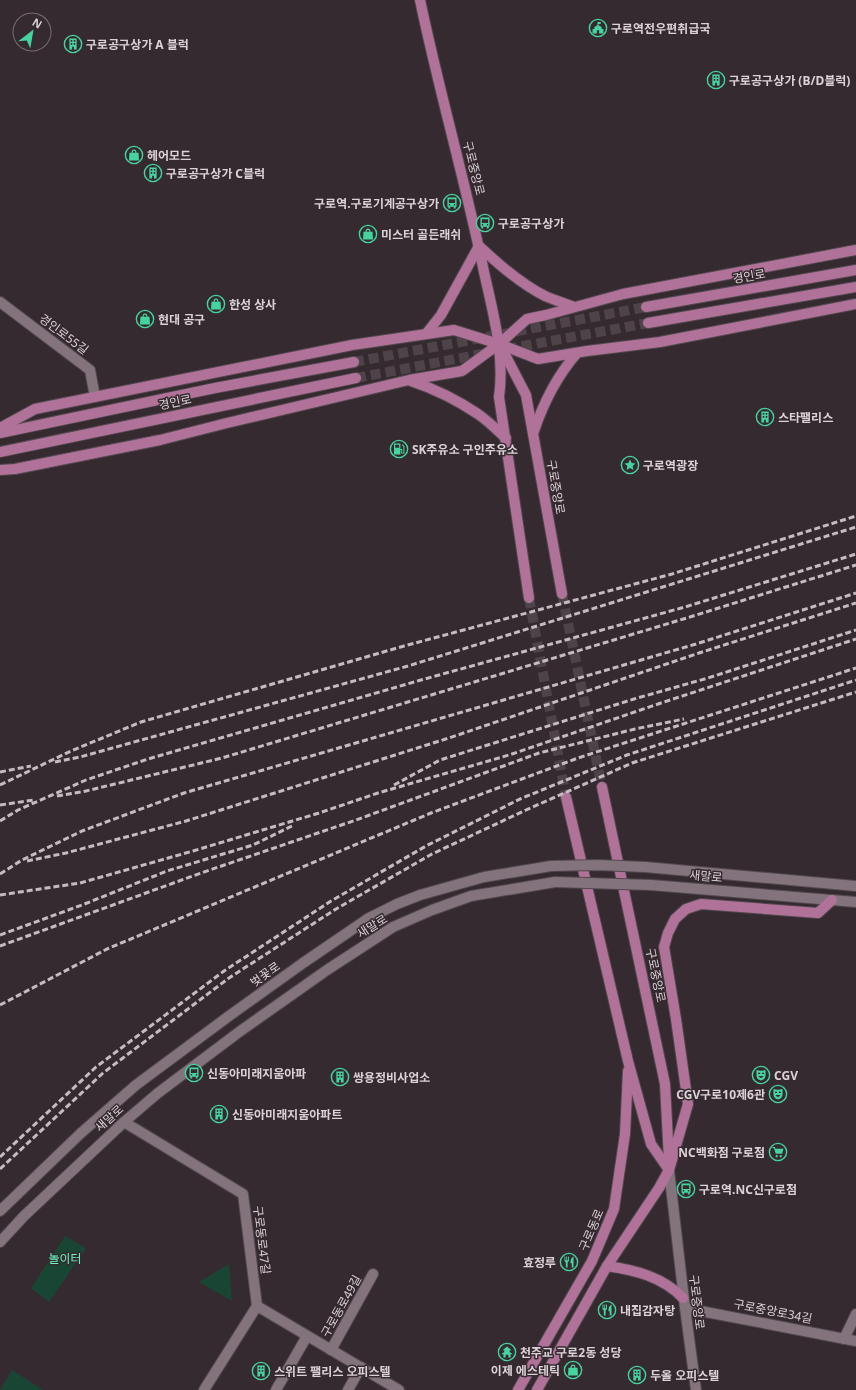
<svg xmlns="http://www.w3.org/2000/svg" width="856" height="1390" font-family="'Noto Sans','Noto Sans KR',sans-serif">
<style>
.green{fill:#194634}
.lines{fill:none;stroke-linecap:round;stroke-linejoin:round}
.major-tunnel{stroke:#4f434a;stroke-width:10;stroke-dasharray:10 5;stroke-linecap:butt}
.minor-casing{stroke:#52484e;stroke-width:12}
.major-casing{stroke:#52484e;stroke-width:12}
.minor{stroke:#82737c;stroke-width:10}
.major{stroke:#b17299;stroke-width:10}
.rail{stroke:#c5bcc1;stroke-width:3;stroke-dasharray:6 3;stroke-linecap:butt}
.minor-bridge-casing{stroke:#52484e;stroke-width:12;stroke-linecap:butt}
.minor-bridge{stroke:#82737c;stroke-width:10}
.labels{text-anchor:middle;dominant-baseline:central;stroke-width:3;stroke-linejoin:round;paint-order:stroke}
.poi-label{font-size:12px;font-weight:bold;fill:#dbd2d7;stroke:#362a31;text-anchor:start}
.street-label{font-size:12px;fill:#dbd2d7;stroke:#362a31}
.park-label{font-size:12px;fill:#6afac0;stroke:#362a31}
</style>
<rect width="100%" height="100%" fill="#362a31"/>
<g class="green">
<path d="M65 1236 86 1248 49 1302 31 1288Z"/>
<path d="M229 1264 232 1301 199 1282Z"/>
<path d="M12 1370 43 1390H0Z"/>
</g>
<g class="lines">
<g class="major-tunnel">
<path d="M507 349 648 323"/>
<path d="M354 362 646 307"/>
<path d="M356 378 487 353"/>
<path d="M562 594 602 787"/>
<path d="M529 598 566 797"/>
</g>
<defs>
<g id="minor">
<path d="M0 302 90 370 95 397"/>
<path d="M645 867 856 886"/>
<path d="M651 885 856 902"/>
<path d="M124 1122 243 1194 257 1306 204 1390"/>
<path d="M669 1170 685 1308 696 1390"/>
<path d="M0 1211 81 1133 136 1085 229 1016 303 963 369 918 397 904 420 895 484 877 551 866"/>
<path d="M0 1242 24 1216 124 1122 158 1093 239 1032 327 970 393 927 432 910 471 896 555 882"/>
<path d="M257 1306 399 1390"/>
<path d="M685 1308 856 1341"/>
<path d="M844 1339 856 1314"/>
<path d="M331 1350 373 1274"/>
<path d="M276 1390 307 1336"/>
<path d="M348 1390 361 1367"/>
</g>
<g id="major">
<path d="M420 0C439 91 465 180 484 272 493 313 505 355 499 397L529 598"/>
<path d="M646 307 856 270"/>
<path d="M648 323 856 287"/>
<path d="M426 334 441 315 479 246C498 264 521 284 545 296 554 300 564 303 574 307"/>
<path d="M501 347 526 395 562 594"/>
<path d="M411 381C435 389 457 400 478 414 488 421 497 430 506 438"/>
<path d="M0 428 35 409 352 345 454 330 499 344 538 359 587 351 660 342 856 304"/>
<path d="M534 431C544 401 557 376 577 353"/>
<path d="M0 433 215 388 354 362"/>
<path d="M0 452 356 378"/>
<path d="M0 470 15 469 160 440 227 423 409 380 462 371 499 344 527 319 546 315 623 294 856 250"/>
<path d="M602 787 665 1084 669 1160"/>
<path d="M566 797 628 1061 651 1144 669 1170"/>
<path d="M607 1266C635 1270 663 1277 683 1298"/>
<path d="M518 1390 592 1261 614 1209 625 1134 628 1071"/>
<path d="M537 1390 607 1266 659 1188 669 1170 688 1104 676 1019 664 947 668 933 675 919 686 909 701 904 818 913 832 900"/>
</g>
</defs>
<use href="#minor" class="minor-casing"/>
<use href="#major" class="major-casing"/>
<use href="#minor" class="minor"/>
<use href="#major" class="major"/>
<g class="rail">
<path d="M55 762 80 757 408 666 856 527"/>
<path d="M0 772 31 766"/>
<path d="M0 785 71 751 141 722 404 646 672 574 856 516"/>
<path d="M394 785 440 760 634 699 708 678 856 630"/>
<path d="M57 796 86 791 222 758 690 617 856 565"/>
<path d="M0 805 34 800"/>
<path d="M0 821 18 810 86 780 148 759 421 680 685 607 856 554"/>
<path d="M27 861 66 853 186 821 449 738 699 653 856 603"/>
<path d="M0 874 22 860 82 831 184 793 696 644 856 593"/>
<path d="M0 895 80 883 193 851 319 813 378 793 509 755 661 703 856 639"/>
<path d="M0 935 82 905 167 871 253 845 294 825"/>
<path d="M0 946 201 873 356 820 539 753 635 729 684 719"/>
<path d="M0 1005 107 949 431 813 578 758 856 668"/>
<path d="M0 1157 96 1067 224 971 331 901 426 846 520 799 627 755 856 680"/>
<path d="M0 1169 103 1073 229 978 336 909 432 854 526 810 632 763 856 692"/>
</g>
<defs>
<g id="minor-bridge">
<path d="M551 866 598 865 645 867"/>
<path d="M555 882 651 885"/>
</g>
</defs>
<use href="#minor-bridge" class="minor-bridge-casing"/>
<use href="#minor-bridge" class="minor-bridge"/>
</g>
<defs>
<symbol id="civic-ring" viewBox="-11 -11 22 22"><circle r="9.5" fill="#362a31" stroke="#45d49f" stroke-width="1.5"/><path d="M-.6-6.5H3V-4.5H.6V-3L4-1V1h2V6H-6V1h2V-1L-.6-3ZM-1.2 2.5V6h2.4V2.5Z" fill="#45d49f"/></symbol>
<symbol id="building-ring" viewBox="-11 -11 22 22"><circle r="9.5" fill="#362a31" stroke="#45d49f" stroke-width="1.5"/><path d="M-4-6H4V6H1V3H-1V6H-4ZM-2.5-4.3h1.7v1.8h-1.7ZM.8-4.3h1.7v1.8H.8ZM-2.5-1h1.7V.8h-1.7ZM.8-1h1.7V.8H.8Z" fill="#45d49f"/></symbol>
<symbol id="shop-ring" viewBox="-11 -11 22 22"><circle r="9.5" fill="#362a31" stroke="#45d49f" stroke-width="1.5"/><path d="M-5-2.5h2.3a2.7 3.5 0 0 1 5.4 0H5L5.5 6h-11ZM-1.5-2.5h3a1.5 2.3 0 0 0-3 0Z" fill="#45d49f"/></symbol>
<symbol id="bus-ring" viewBox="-11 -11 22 22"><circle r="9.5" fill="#362a31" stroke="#45d49f" stroke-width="1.5"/><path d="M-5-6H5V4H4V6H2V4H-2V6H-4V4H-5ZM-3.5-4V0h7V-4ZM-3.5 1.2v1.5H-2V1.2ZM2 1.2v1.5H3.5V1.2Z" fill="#45d49f"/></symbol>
<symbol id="fuel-ring" viewBox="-11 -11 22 22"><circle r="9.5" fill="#362a31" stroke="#45d49f" stroke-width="1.5"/><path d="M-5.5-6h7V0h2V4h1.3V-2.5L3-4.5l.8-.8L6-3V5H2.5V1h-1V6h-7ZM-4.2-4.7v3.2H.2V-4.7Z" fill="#45d49f"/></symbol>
<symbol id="sight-ring" viewBox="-11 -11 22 22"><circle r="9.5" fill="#362a31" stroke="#45d49f" stroke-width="1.5"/><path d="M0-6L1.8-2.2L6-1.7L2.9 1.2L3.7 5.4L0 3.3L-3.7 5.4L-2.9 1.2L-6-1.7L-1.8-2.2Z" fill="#45d49f"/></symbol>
<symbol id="theatre-ring" viewBox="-11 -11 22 22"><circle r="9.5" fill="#362a31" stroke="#45d49f" stroke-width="1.5"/><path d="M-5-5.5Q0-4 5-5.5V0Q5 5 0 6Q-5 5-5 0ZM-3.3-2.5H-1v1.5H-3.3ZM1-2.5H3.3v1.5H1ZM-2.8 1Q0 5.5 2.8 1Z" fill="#45d49f"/></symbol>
<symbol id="supermarket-ring" viewBox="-11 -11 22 22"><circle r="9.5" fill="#362a31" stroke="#45d49f" stroke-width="1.5"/><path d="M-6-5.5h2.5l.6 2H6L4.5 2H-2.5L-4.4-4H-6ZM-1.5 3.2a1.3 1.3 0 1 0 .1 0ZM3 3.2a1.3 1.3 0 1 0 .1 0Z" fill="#45d49f"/></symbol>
<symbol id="restaurant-ring" viewBox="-11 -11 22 22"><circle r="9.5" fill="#362a31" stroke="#45d49f" stroke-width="1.5"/><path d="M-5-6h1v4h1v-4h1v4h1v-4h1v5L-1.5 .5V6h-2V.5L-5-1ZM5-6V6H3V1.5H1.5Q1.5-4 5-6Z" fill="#45d49f"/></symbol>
<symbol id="temple-ring" viewBox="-11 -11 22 22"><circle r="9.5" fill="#362a31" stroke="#45d49f" stroke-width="1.5"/><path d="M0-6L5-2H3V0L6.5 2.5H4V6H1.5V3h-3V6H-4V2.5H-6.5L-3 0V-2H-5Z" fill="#45d49f"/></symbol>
</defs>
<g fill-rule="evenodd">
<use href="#civic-ring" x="588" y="18" width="20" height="20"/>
<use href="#building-ring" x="63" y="34" width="20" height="20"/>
<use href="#building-ring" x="706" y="70" width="20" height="20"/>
<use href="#shop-ring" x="124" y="145" width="20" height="20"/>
<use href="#building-ring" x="143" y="163" width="20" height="20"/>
<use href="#bus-ring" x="442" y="193" width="20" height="20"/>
<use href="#bus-ring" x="475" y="213" width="20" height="20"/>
<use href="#shop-ring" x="358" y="224" width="20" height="20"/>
<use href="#shop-ring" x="206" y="294" width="20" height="20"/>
<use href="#shop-ring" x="135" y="309" width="20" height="20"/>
<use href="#building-ring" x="755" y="407" width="20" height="20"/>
<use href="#fuel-ring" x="389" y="439" width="20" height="20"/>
<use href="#sight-ring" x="620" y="455" width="20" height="20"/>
<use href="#bus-ring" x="184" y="1063" width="20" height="20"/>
<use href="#theatre-ring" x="751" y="1065" width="20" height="20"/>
<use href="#building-ring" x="330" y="1067" width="20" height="20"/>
<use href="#theatre-ring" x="768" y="1084" width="20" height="20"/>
<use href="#building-ring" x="209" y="1104" width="20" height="20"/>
<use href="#supermarket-ring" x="768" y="1142" width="20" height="20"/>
<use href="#bus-ring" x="676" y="1179" width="20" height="20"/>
<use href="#restaurant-ring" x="559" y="1252" width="20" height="20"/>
<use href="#restaurant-ring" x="597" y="1300" width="20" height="20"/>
<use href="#temple-ring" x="497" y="1342" width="20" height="20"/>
<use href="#shop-ring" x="563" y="1360" width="20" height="20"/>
<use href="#building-ring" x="251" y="1361" width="20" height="20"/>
<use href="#building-ring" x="627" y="1365" width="20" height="20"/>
</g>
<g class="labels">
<g class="poi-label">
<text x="611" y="28">구로역전우편취급국</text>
<text x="86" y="44">구로공구상가 A 블럭</text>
<text x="729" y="80">구로공구상가 (B/D블럭)</text>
<text x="147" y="155">헤어모드</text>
<text x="166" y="173">구로공구상가 C블럭</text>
<text x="439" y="203" text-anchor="end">구로역.구로기계공구상가</text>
<text x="498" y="223">구로공구상가</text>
<text x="381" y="234">미스터 골든래쉬</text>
<text x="229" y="304">한성 상사</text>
<text x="158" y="319">현대 공구</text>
<text x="778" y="417">스타팰리스</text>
<text x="412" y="449">SK주유소 구인주유소</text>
<text x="643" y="465">구로역광장</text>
<text x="207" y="1073">신동아미래지움아파</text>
<text x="774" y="1075">CGV</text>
<text x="353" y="1077">쌍용정비사업소</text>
<text x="765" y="1094" text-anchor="end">CGV구로10제6관</text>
<text x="232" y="1114">신동아미래지움아파트</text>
<text x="765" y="1152" text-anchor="end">NC백화점 구로점</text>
<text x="699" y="1189">구로역.NC신구로점</text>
<text x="556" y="1262" text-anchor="end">효정루</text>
<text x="620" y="1310">내집감자탕</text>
<text x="520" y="1352">천주교 구로2동 성당</text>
<text x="560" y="1370" text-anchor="end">이제 에스테틱</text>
<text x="274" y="1371">스위트 팰리스 오피스텔</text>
<text x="650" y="1375">두올 오피스텔</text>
</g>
<g class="street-label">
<text transform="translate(474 168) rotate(76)">구로중앙로</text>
<text transform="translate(749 276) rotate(-10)">경인로</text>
<text transform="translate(64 334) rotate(37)">경인로55길</text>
<text transform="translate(175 402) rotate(-12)">경인로</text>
<text transform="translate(556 487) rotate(80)">구로중앙로</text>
<text transform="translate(706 876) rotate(5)">새말로</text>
<text transform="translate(372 926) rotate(-32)">새말로</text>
<text transform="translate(265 974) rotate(-35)">벚꽃로</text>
<text transform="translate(656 975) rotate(78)">구로중앙로</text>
<text transform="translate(109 1118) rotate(-42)">새말로</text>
<text transform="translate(591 1230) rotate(-67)">구로동로</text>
<text transform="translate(262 1240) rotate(83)">구로동로47길</text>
<text transform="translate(697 1302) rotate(83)">구로중앙로</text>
<text transform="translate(341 1306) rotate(-61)">구로동로49길</text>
<text transform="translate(773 1311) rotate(11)">구로중앙로34길</text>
</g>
<g class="park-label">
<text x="65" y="1258">놀이터</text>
</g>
</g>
<g transform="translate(32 32) rotate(31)"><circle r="19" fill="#362a31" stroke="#786d73"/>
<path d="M0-3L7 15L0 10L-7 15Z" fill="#45d49f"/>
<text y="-6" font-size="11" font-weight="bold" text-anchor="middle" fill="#dbd2d7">N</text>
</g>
</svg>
